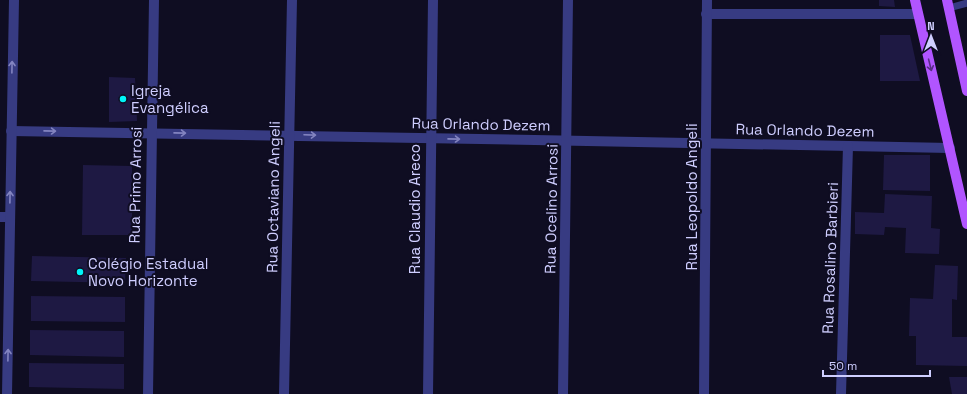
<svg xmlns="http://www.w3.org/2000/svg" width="967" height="394" font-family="'Space Grotesk',sans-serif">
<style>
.building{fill:#1e1943}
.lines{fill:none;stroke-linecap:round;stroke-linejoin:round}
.service{stroke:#373b82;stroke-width:7}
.minor{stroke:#373b82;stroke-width:10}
.tertiary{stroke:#373b82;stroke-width:10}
.primary{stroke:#b155ff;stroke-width:10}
.oneway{stroke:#582d85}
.oneway2{stroke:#8384c0}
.poi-dot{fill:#00f5f9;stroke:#0f0d22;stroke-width:1.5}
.labels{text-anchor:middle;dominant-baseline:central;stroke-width:4;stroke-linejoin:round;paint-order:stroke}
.poi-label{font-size:15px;fill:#cfceff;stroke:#0f0d22;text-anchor:start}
.street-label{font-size:15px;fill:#cfceff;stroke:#0f0d22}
</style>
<rect width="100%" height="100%" fill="#0f0d22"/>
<g class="building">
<path d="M879 0H894L895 7 879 6Z"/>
<path d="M880 35H910L920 81H880Z"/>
<path d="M109 77 135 78 137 121 109 122Z"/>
<path d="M884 155H930V191L883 190Z"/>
<path d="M83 165 132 166V235H82Z"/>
<path d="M885 194 932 196 931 228 940 229 939 254 905 253 906 228 885 227 884 235 855 234V212L884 213Z"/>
<path d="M32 256 126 258 125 283 31 281Z"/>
<path d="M935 265 958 266 957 300 952 299V337H967V366L916 365V336H909L910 298 933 299Z"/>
<path d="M31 296 125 297V322L31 321Z"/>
<path d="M30 330 124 331V357L30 355Z"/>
<path d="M29 363 124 364V389L29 387Z"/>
<path d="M949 377H967V394H952Z"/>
</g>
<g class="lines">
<path class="service" d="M949 8 967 3"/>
<g class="minor">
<path d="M706 14H918"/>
<path d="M11 131C324 134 637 143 950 148"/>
<path d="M0 217H10"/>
<path d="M148 394 154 0"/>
<path d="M284 394 292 0"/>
<path d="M428 394 433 0"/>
<path d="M563 394 568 0"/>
<path d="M704 394 707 0"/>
<path d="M841 394 848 146"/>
</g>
<path class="tertiary" d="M7 394 14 0"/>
<g class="primary">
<path d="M915 0 967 224"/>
<path d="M947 0 967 91"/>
</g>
</g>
<defs><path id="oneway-shaft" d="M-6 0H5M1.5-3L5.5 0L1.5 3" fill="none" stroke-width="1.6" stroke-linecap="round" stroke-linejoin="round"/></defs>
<use class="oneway" href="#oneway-shaft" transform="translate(930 65) rotate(76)"/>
<g class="oneway2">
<use href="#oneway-shaft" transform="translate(12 67) rotate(-89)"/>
<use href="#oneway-shaft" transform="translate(50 131) rotate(1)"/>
<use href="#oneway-shaft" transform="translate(180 133) rotate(1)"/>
<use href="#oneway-shaft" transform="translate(310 135) rotate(2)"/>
<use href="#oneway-shaft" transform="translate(454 139) rotate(1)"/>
<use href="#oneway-shaft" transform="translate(10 197) rotate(-89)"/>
<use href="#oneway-shaft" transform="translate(8 355) rotate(-89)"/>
</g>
<g class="poi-dot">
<circle cx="123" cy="99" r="4"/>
<circle cx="80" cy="272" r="4"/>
</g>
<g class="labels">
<g class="poi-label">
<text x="131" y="90">Igreja<tspan x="131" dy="17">Evangélica</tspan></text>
<text x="88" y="263">Colégio Estadual<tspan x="88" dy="17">Novo Horizonte</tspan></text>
</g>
<g class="street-label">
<text transform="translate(481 124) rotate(1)">Rua Orlando Dezem</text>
<text transform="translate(805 130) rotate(1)">Rua Orlando Dezem</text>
<text transform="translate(135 185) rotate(-89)">Rua Primo Arrosi</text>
<text transform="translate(273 197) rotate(-89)">Rua Octaviano Angeli</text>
<text transform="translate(691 197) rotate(-90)">Rua Leopoldo Angeli</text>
<text transform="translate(414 209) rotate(-90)">Rua Claudio Areco</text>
<text transform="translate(551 209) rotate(-89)">Rua Ocelino Arrosi</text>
<text transform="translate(830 258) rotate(-88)">Rua Rosalino Barbieri</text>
</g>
</g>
<g transform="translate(931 36)" stroke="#0f0d22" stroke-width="3" paint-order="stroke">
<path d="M0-3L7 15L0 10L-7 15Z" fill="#cfceff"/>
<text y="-6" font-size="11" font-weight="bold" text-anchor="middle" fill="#cfceff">N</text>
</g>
<path d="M823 370v6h107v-6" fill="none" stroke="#cfceff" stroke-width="2"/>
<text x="829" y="370" font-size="12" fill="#cfceff" stroke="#0f0d22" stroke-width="3" paint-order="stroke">50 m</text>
</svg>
